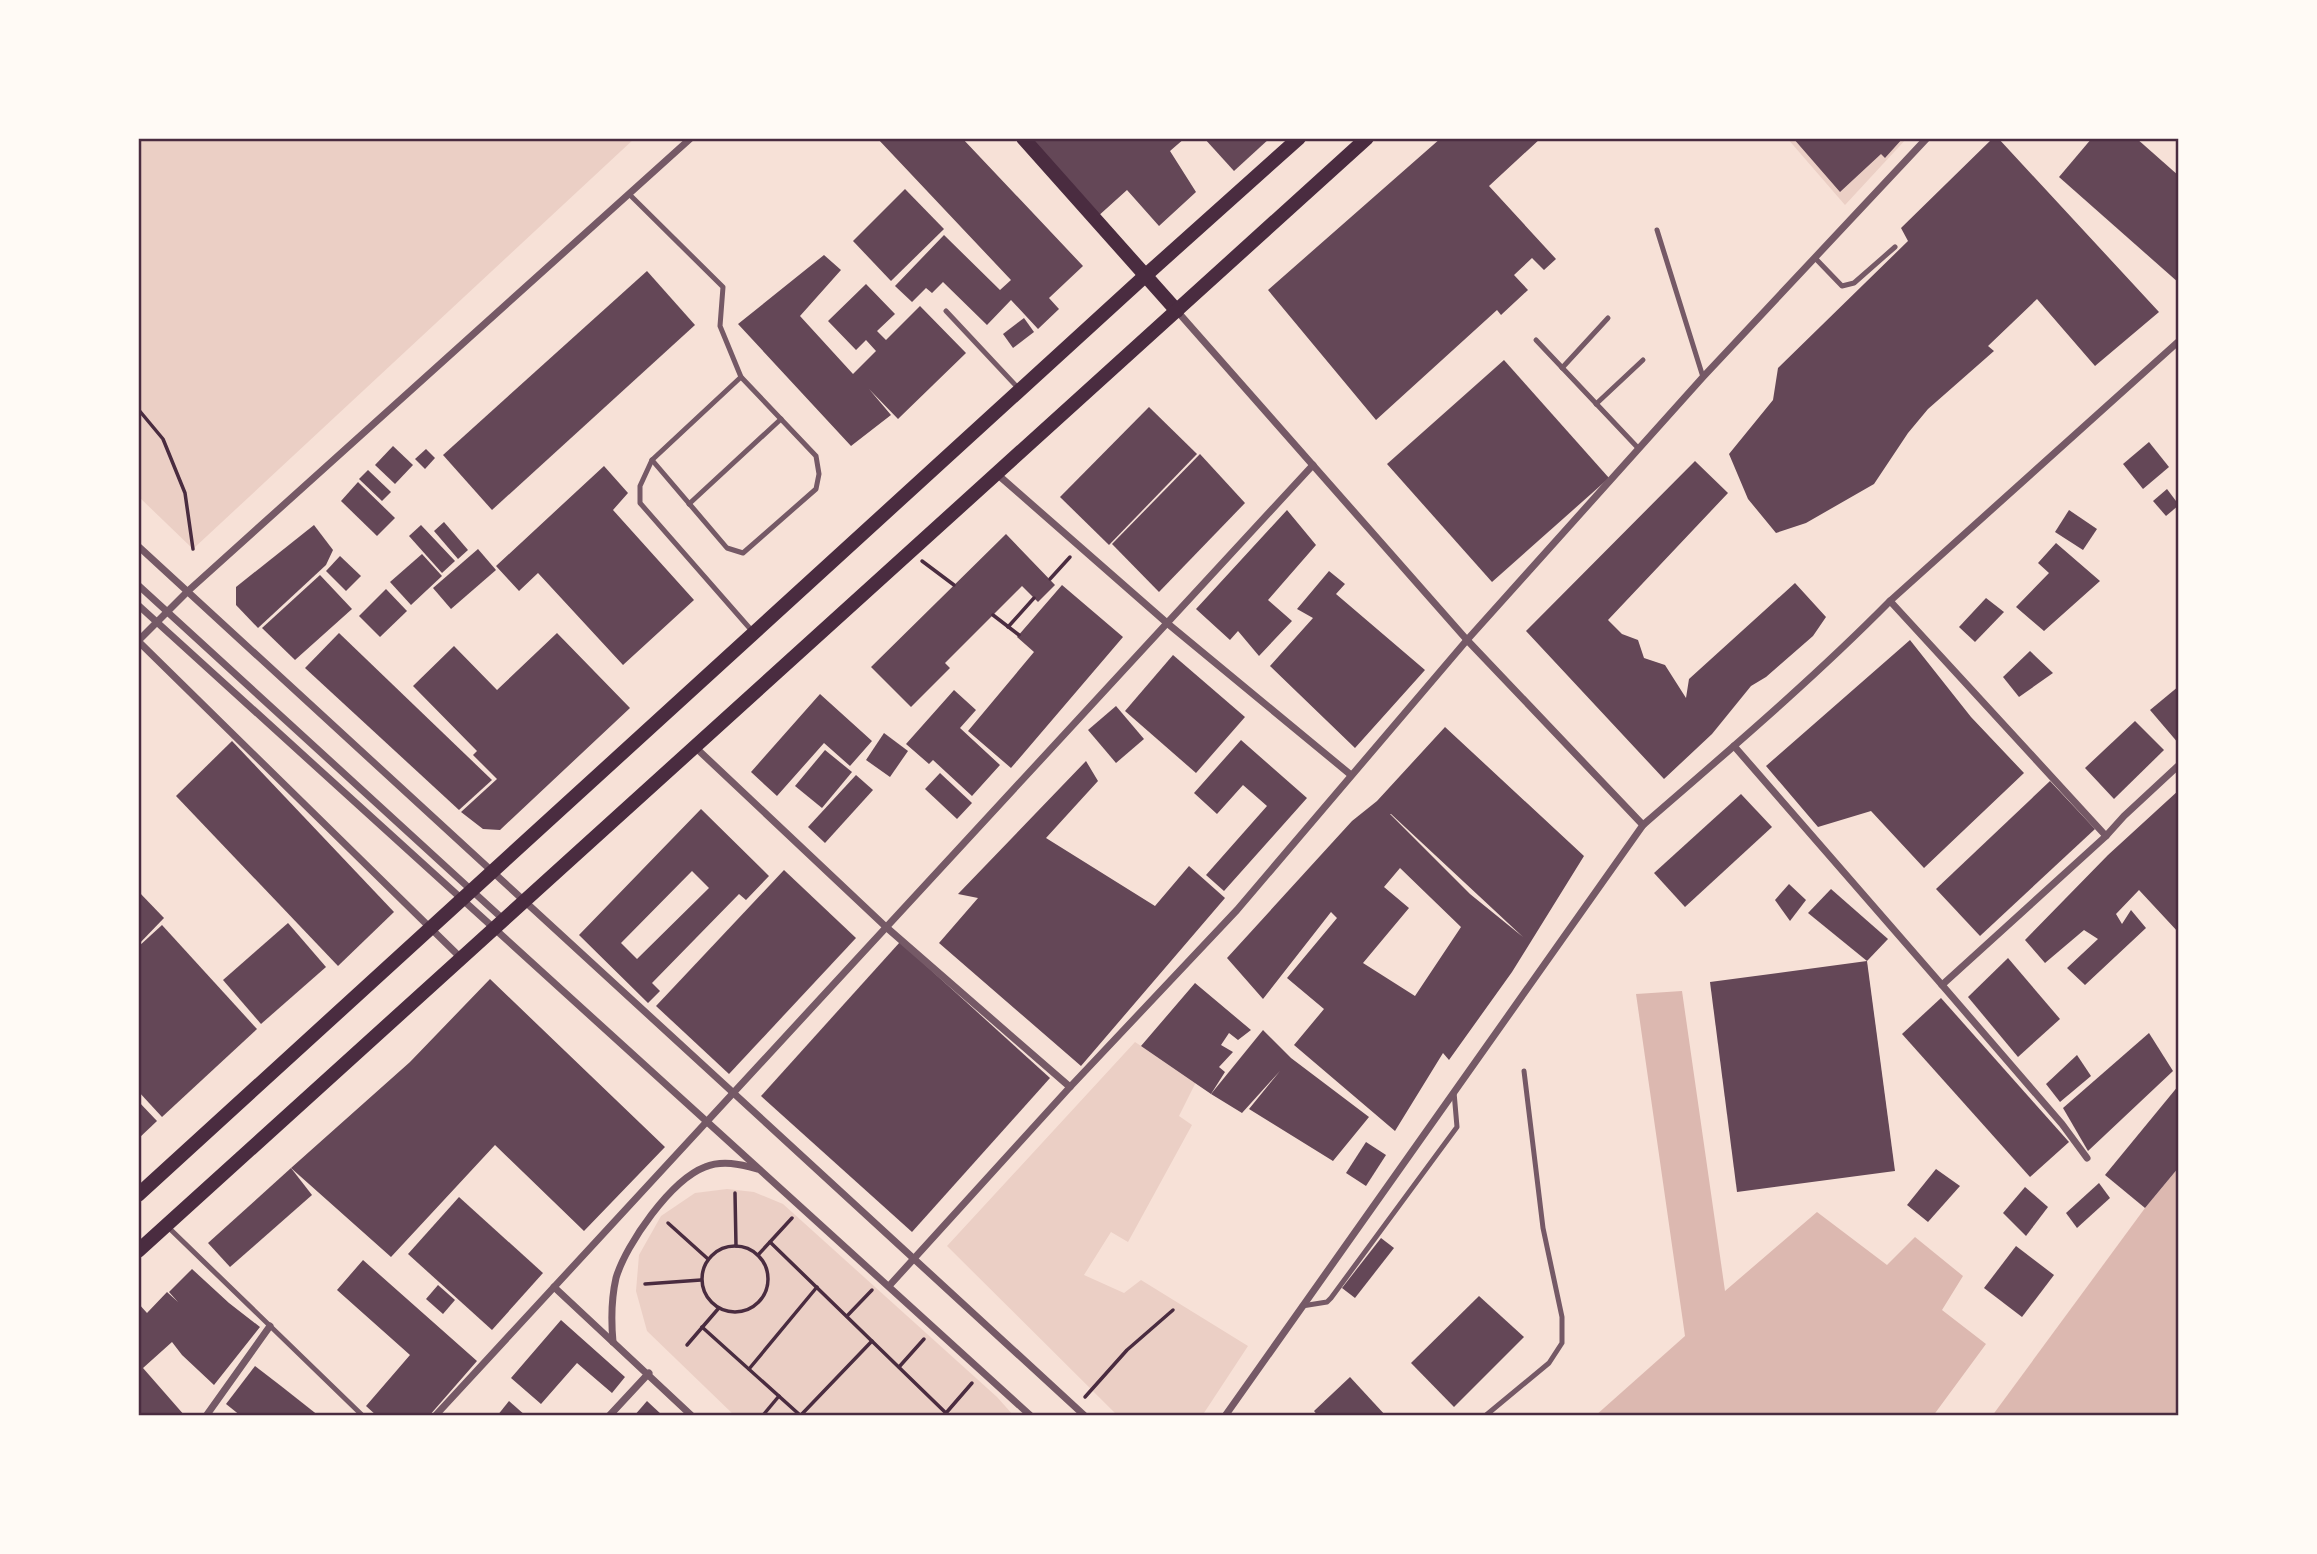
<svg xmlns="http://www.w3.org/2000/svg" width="2317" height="1554" font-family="'Source Sans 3',sans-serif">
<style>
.green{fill:#ebcfc5}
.water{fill:#dcb8b0}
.building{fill:#644757;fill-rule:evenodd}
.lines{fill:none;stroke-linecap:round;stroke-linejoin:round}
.path{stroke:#4a2c40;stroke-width:3.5}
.service{stroke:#755966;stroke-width:5}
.minor{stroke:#755966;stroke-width:7}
.secondary{stroke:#4a2c40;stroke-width:14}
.neatline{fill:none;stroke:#4a2c40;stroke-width:2.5}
</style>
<rect width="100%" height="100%" fill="#f7e1d7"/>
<g class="green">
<path d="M138 138H635L193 549 138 496Z"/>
<path d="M1787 138H1907L1845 205Z"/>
<path d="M1135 1042 1196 1082 1179 1116 1192 1125 1128 1242 1111 1232 1084 1275 1124 1293 1141 1280 1248 1346 1202 1416H1118L947 1246Z"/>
<path d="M727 1189 754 1192 783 1204 997 1397 1014 1416H735L647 1331 636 1291 639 1255 661 1216 695 1193Z"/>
</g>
<g class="water">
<path d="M1682 991 1725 1291 1817 1212 1887 1265 1915 1237 1963 1276 1942 1310 1986 1344 1933 1416H1595L1685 1336 1636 994Z"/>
<path d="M2179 1167V1416H1992L2145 1208Z"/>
</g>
<g class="building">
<path d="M877 138H962L1083 266 1049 298 1059 309 1038 329 1011 300 987 325 943 282 932 293 926 288 912 302 895 286 944 235 1000 290 1011 280Z"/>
<path d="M1025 138H1185L1170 151 1196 192 1159 226 1127 190 1096 218Z"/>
<path d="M1204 138H1270L1234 171Z"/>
<path d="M1441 138H1541L1489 186 1556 259 1544 270 1532 258 1514 275 1528 290 1501 315 1497 310 1376 420 1268 290Z"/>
<path d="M1793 138H1903L1885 158 1881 154 1840 192Z"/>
<path d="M1993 138H1998L2159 312 2095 366 2037 299 1988 346 1994 351 1928 409 1908 433 1874 484 1806 523 1776 533 1748 499 1729 454 1773 400 1778 368 1908 241 1901 228Z"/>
<path d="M2092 138H2136L2179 176V283L2059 177Z"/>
<path d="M905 189 944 229 891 281 853 241Z"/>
<path d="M824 255 841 270 800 316 853 374 876 351 866 340 856 350 828 321 866 284 895 314 877 331 886 340 920 306 966 353 898 419 869 389 891 415 851 446 738 324Z"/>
<path d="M647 271 695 325 492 510 443 455Z"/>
<path d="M1024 318 1034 332 1013 348 1003 334Z"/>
<path d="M1504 360 1609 478 1492 582 1387 464Z"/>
<path d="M1149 407 1197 454 1109 545 1060 497Z"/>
<path d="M2149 442 2169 467 2143 489 2123 464Z"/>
<path d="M393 446 413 465 395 484 375 465Z"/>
<path d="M426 449 435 458 425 469 415 459Z"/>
<path d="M1200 454 1245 503 1159 592 1112 544Z"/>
<path d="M1695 461 1728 493 1608 620 1622 634 1638 640 1644 658 1665 665 1686 698 1689 679 1795 583 1826 617 1813 636 1766 677 1751 686 1712 734 1664 779 1526 631Z"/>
<path d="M604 466 628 493 613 510 694 600 623 665 538 573 519 591 496 566Z"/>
<path d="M368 470 391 492 382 501 359 479Z"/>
<path d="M358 482 395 518 377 536 341 501Z"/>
<path d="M2167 489 2179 505 2166 516 2153 501Z"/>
<path d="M1287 510 1316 545 1268 600 1292 621 1259 656 1238 631 1230 640 1196 609Z"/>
<path d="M2069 510 2097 529 2083 550 2055 532Z"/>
<path d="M444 522 468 550 458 559 434 531Z"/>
<path d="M314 525 333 550 326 565 258 628 236 605V587Z"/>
<path d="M421 525 455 561 442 573 409 536Z"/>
<path d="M1006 534 1055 585 1038 602 1022 586 945 663 950 668 911 707 871 667Z"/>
<path d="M2056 543 2100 581 2044 631 2016 607 2049 573 2038 563Z"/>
<path d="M478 549 496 570 451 609 433 588Z"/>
<path d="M422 554 442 576 411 605 390 582Z"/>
<path d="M340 556 361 576 346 591 326 571Z"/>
<path d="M1329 571 1345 584 1336 594 1425 670 1355 748 1270 666 1313 618 1297 609Z"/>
<path d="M320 575 352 609 295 660 262 628Z"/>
<path d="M1062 585 1123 637 1011 768 968 731 1034 652 1017 637Z"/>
<path d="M386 589 407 611 380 637 359 616Z"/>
<path d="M1986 598 2004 612 1975 642 1959 627Z"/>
<path d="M339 633 492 780 459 810 305 668Z"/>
<path d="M557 633 630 708 500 830 483 829 461 812 497 779 473 755 477 751 413 686 454 646 497 690Z"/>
<path d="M1910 640 1971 717 2024 773 1924 868 1871 811 1818 827 1766 766Z"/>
<path d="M2030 651 2053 673 2019 697 2003 677Z"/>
<path d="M1173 655 1245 717 1196 773 1125 711Z"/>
<path d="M2179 686V744L2150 710Z"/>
<path d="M954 690 976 710 960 728 1000 765 972 796 933 760 929 764 906 744Z"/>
<path d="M820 694 872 741 850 766 824 743 777 796 751 772Z"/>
<path d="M1116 706 1144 739 1116 763 1088 730Z"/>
<path d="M2135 721 2164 750 2114 799 2085 768Z"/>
<path d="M1445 727 1584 856 1512 972 1449 1060 1443 1053 1395 1131 1294 1045 1324 1009 1287 978 1337 918 1331 912 1263 999 1227 958 1352 821 1377 801ZM1390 814H1391L1523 937 1470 894ZM1400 868 1461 927 1415 996 1363 963 1409 908 1384 887Z"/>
<path d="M884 733 908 751 890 777 866 760Z"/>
<path d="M1241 740 1307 798 1224 891 1206 875 1267 806 1243 785 1217 814 1194 793Z"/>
<path d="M232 741 394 912 338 966 176 796Z"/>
<path d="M825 750 852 772 822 808 795 786Z"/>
<path d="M1086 761 1098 781 1046 838 1155 906 1189 866 1225 898 1081 1066 939 943 978 898 958 894Z"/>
<path d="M940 773 972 803 957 819 925 789Z"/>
<path d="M856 775 873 790 825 843 808 827Z"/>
<path d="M2050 781 2095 829 1980 936 1936 889Z"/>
<path d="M2179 790V933L2139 890 2116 914 2122 924 2131 910 2146 928 2085 985 2067 968 2098 939 2084 930 2045 963 2025 940 2108 855Z"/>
<path d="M1741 794 1772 827 1685 907 1654 873Z"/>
<path d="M701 809 769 876 746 900 739 894 652 983 660 991 648 1003 579 935ZM692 871 709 888 637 959 621 943Z"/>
<path d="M784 870 856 938 729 1074 656 1006Z"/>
<path d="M1789 884 1806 900 1790 921 1775 900Z"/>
<path d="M1831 889 1888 939 1867 961 1808 913Z"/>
<path d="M138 891 164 918 138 945Z"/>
<path d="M288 923 326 967 261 1024 223 980Z"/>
<path d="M162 925 257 1029 162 1117 138 1091V947Z"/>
<path d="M900 942 1050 1078 912 1232 761 1096Z"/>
<path d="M2008 958 2060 1019 2018 1057 1968 997Z"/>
<path d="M1867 961 1895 1171 1737 1192 1710 982Z"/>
<path d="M490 979 665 1147 584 1231 495 1145 391 1257 291 1168 410 1062Z"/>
<path d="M1195 983 1251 1030 1238 1040 1229 1033 1221 1045 1233 1052 1219 1067 1225 1072 1211 1094 1141 1046Z"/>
<path d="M1941 998 2069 1142 2030 1177 1902 1034Z"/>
<path d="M1263 1030 1291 1058 1369 1117 1333 1161 1249 1109 1280 1071 1242 1113 1211 1094Z"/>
<path d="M2149 1033 2173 1071 2088 1151 2063 1108Z"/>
<path d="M2077 1055 2091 1076 2060 1102 2046 1084Z"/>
<path d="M2179 1085V1167L2145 1208 2105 1175Z"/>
<path d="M138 1101 157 1121 138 1139Z"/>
<path d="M1366 1142 1386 1155 1366 1186 1346 1173Z"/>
<path d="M291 1168 312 1195 230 1267 208 1243Z"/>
<path d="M1936 1169 1960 1186 1928 1222 1907 1205Z"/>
<path d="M2099 1183 2110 1198 2077 1228 2066 1213Z"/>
<path d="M2025 1187 2048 1207 2026 1236 2003 1213Z"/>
<path d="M459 1197 543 1273 492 1330 408 1254Z"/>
<path d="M1381 1238 1394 1248 1355 1298 1342 1288Z"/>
<path d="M2016 1246 2054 1275 2022 1317 1984 1288Z"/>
<path d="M363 1260 477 1361 429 1416H377L366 1406 410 1355 337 1290Z"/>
<path d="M192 1269 229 1303 260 1327 214 1385 182 1355 172 1342 143 1368 185 1416H138V1303L147 1313 167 1292 178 1302 169 1292Z"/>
<path d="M438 1285 455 1300 443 1314 426 1299Z"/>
<path d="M1479 1296 1524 1337 1454 1407 1411 1363Z"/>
<path d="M561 1320 625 1377 612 1393 577 1363 541 1404 511 1378Z"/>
<path d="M255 1366 281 1386 319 1416H241L226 1404Z"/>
<path d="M1350 1377 1386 1416H1318L1314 1411Z"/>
<path d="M509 1401 526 1416H497Z"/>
<path d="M647 1401 663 1416H634Z"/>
</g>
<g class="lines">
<g class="path">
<path d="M138 141 143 138"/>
<path d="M138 409 163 439 185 493 193 549"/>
<path d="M922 561 954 585"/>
<path d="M1050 579 1070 557"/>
<path d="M993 615 1019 635"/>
<path d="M1008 627 1034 598"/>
<path d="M735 1193 736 1246"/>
<path d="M668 1223 708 1259"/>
<path d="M770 1242 949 1416"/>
<circle cx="735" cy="1279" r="33"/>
<path d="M758 1255 792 1218"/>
<path d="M645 1284 701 1280"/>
<path d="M847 1316 872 1290"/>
<path d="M702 1327 801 1416"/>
<path d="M687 1345 718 1309"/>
<path d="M899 1367 924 1339"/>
<path d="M749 1369 817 1287"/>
<path d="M1085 1397 1127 1350 1173 1310"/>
<path d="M946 1413 972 1383"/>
<path d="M764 1414 779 1396"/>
<path d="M801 1415 872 1341"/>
</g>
<g class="service">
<path d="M629 194 723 287 720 326 741 377 816 456 819 474 816 489 743 553 727 548 652 460"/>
<path d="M1657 230 1703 377"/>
<path d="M1816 259 1842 286 1854 283 1895 247"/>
<path d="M946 311 1020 390"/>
<path d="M1536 340 1639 449"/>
<path d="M1562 368 1608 318"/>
<path d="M741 377 652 460 640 486V503L753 632"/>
<path d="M1596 404 1643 360"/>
<path d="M689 504 781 419"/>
<path d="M169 1228 363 1416"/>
<path d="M1302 1306 1327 1302 1331 1298 1457 1127 1454 1092"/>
<path d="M1485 1416 1549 1363 1562 1343V1317L1543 1228 1524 1071"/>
</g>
<g class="minor">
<path d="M1177 311 1467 640 1643 825"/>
<path d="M997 474 1167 623 1351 775"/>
<path d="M138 546 1085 1416"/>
<path d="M138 585 504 920"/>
<path d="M1890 601 2106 836"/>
<path d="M138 605 1031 1416"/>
<path d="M138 641 188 591 691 138"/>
<path d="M138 641 461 958"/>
<path d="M1734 746 1942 985 2062 1124 2087 1158"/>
<path d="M695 747 886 927 1070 1087"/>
<path d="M1942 985 2106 836 2124 816 2179 765"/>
<path d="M889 1286 1070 1087 1237 910 1467 640 1703 377 1927 138"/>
<path d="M554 1287 692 1416"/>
<path d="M613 1342C611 1320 611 1300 616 1278 626 1244 671 1180 705 1167 722 1160 740 1164 757 1169"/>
<path d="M206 1416 270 1326"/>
<path d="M435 1416 1313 465"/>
<path d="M609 1416 649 1373"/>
<path d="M1225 1416 1643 825C1727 752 1812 680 1890 601L2179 341"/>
</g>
<g class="secondary">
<path d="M1023 138 1177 311"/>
<path d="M138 1195 1146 275 1299 138"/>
<path d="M138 1251 1367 138"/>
</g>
</g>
<rect width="2317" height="1554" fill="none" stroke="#fffaf5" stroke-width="280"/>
<rect x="140" y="140" width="2037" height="1274" class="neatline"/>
</svg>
